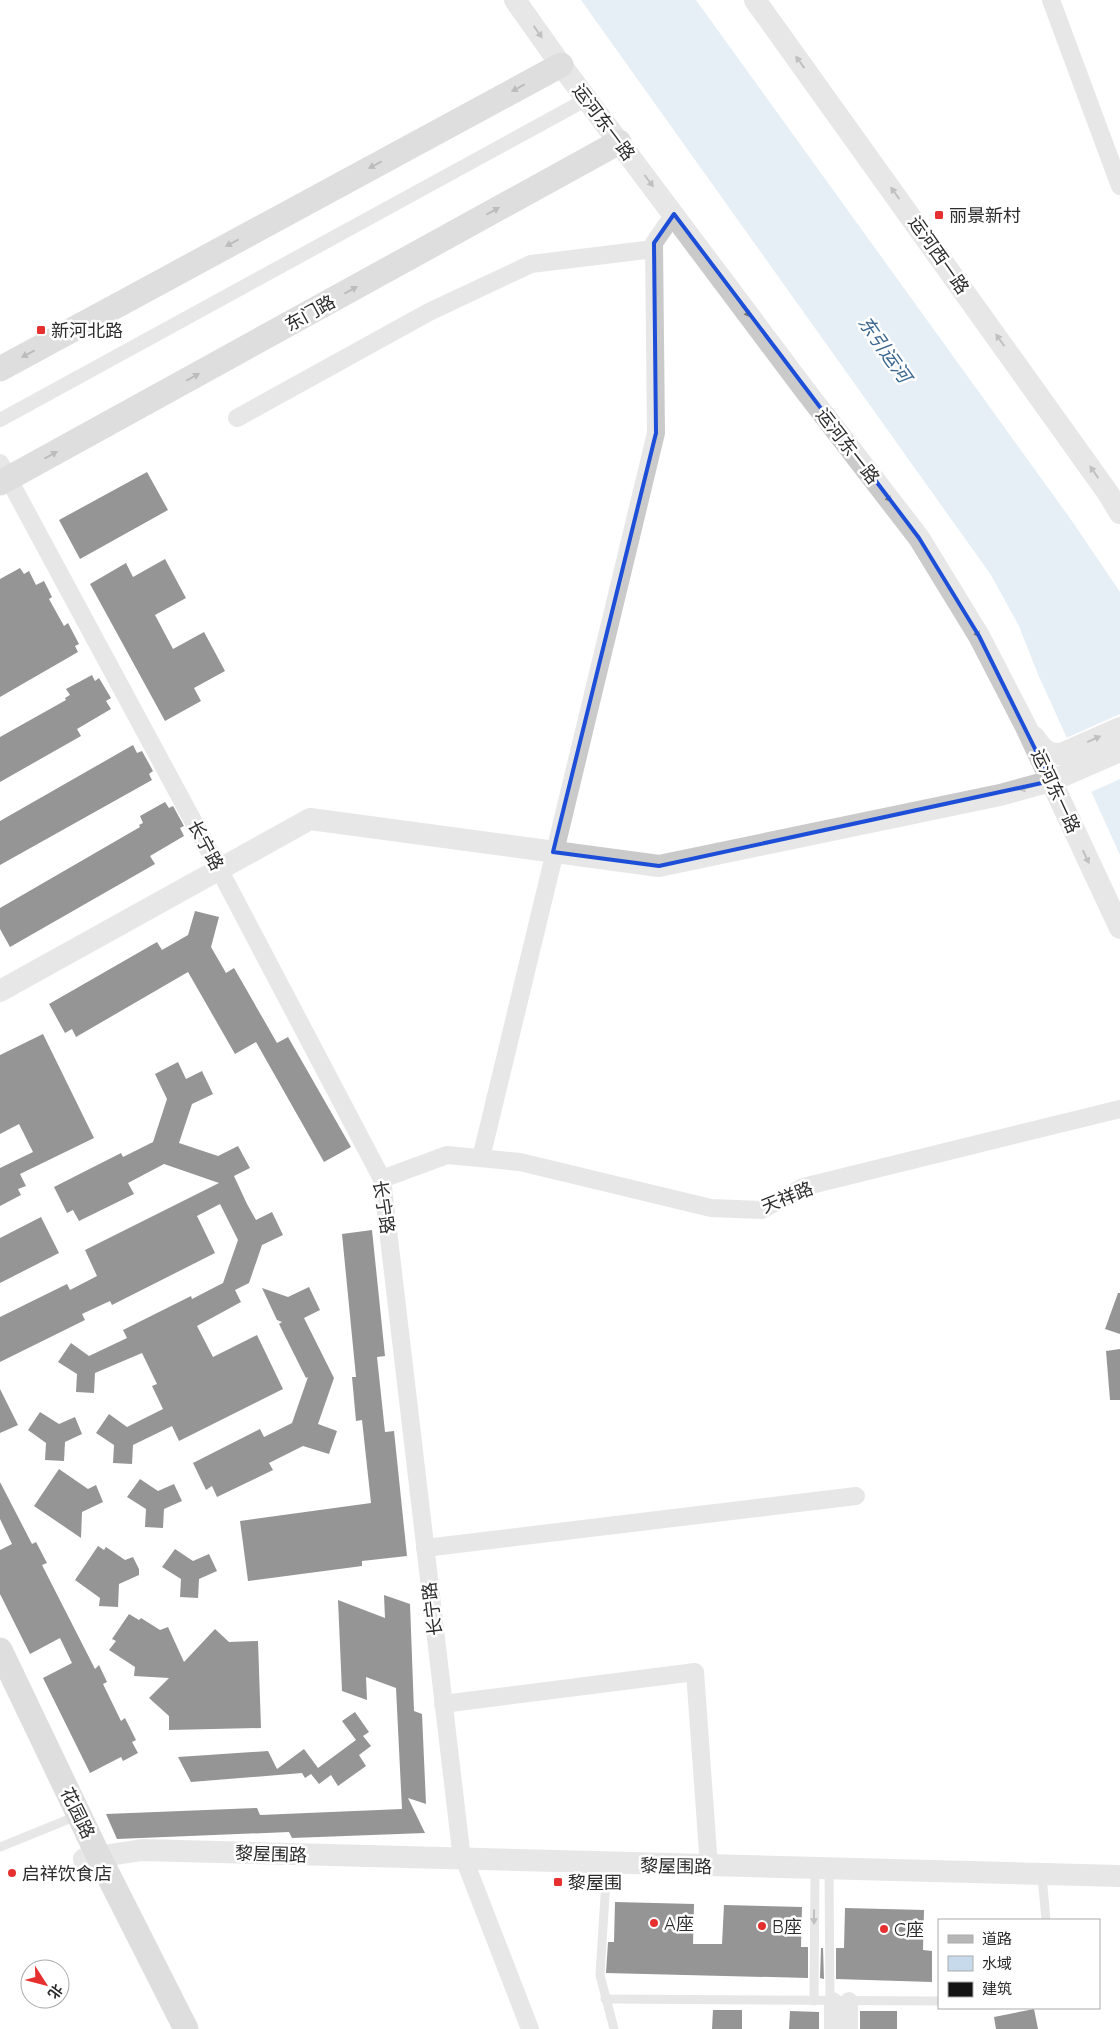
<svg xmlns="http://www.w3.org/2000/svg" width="1120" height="2029" font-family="Quicksand,'Noto Sans SC',sans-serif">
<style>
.water{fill:#c7daeb}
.pier{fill:#fff}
.building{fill:#141414}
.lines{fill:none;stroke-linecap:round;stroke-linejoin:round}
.service{stroke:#cacaca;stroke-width:9}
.pedestrian{stroke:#cacaca;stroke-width:14}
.minor{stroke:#cacaca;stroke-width:18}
.tertiary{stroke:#cacaca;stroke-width:22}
.secondary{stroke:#b7b7b7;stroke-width:25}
.oneway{fill:#747474}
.oneway2{fill:#6b6b6b}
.marked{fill:none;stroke:#1d4ed8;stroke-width:4;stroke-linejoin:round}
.poi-dot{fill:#e5302f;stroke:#fff;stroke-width:2}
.labels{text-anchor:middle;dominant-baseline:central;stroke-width:5;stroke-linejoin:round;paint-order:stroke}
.street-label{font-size:18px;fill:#2d2d2d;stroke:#fff}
.poi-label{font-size:18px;fill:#2d2d2d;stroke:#fff;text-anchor:start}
.water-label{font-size:19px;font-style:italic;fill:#3c688f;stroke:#fff}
</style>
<rect width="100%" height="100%" fill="#fff"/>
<path class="water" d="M581 0H696L1072 521 1120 592V855L1037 672 1019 626 991 575Z"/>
<path class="pier" d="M1120 714V779L1089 793 1064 739Z"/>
<g class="building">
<path d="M147 472 168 510 80 559 59 520Z"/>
<path d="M165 559 186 598 155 615 173 649 204 632 225 671 194 688 201 701 165 721 90 584 126 563 133 577Z"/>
<path d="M20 568 24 574 29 571 36 585 44 581 52 597 49 599 64 626 68 623 79 644 75 646 78 652 0 697V579Z"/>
<path d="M92 675 95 681 99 678 111 698 106 701 111 709 77 729 81 736 0 782V737L66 700 65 698 70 695 66 689Z"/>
<path d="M133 745 137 753 142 751 153 771 149 774 152 780 0 865V821Z"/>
<path d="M165 802 169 808 173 806 184 826 180 828 184 836 150 856 155 864 10 947 0 929V908L140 827 139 825 143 823 140 816Z"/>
<path d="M195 911 219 917 211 947 226 973 234 968 277 1043 288 1037 351 1147 324 1162 256 1042 235 1054 188 972 76 1037 72 1029 65 1033 49 1004 157 942 162 950 188 935Z"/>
<path d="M43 1034 94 1138 20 1174 26 1186 18 1189 21 1195 0 1206V1168L33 1152 19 1124 0 1134V1055Z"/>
<path d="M178 1062 186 1079 202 1071 213 1094 192 1104 179 1143 218 1156 238 1146 250 1168 234 1176 247 1204 256 1220 272 1212 283 1235 262 1245 249 1283 235 1290 241 1302 197 1326 213 1357 257 1335 283 1389 179 1441 172 1426 133 1445 132 1464 113 1463 114 1445 96 1433 109 1414 127 1427 163 1409 152 1386 157 1384 142 1353 95 1373 94 1393 76 1392 77 1374 58 1362 71 1343 89 1356 127 1338 123 1330 191 1296 192 1299 223 1283 238 1240 220 1204 197 1216 215 1253 112 1305 110 1301 82 1314 85 1320 0 1362V1317L67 1284 70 1290 97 1276 85 1250 219 1183 164 1164 128 1183 134 1194 79 1221 73 1210 67 1213 54 1187 121 1153 123 1157 153 1142 167 1099 155 1074Z"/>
<path d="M41 1217 59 1253 0 1283V1238Z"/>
<path d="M372 1230 385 1356 377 1357 385 1432 394 1431 407 1556 362 1561V1566L248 1581 240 1521 371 1503 362 1420 356 1421 352 1377H356L342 1234Z"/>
<path d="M309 1287 320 1310 304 1318 334 1378 318 1424 337 1431 329 1454 303 1446 269 1463 273 1470 217 1497 212 1486 206 1490 193 1463 260 1429 264 1437 292 1423 308 1377 306 1378 279 1324 282 1322 277 1320 262 1288 288 1297Z"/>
<path d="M1118 1293H1120V1334L1105 1329Z"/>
<path d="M1120 1349V1400H1110L1106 1351Z"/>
<path d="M0 1389 18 1425 0 1433Z"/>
<path d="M40 1412 59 1424 75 1417 82 1434 65 1442 64 1461 45 1460 46 1443 28 1430Z"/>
<path d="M59 1469 88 1489 96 1485 103 1502 82 1512 81 1538 34 1506Z"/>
<path d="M140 1479 158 1491 174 1484 182 1501 164 1509 163 1528 145 1527 146 1509 127 1497Z"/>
<path d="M0 1482 32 1544 36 1542 47 1563 42 1565 95 1669 99 1665 107 1682 103 1684 121 1721 125 1718 136 1740 132 1742 138 1753 123 1761 121 1757 90 1773 43 1678 72 1663 60 1638 30 1654 0 1594V1550L12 1544 0 1519Z"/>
<path d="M98 1546 104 1550 106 1547 125 1560 133 1557 139 1569V1575L119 1584 118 1607 99 1606 100 1598 75 1580Z"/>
<path d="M175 1549 193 1561 209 1554 217 1571 199 1579 198 1598 180 1597 181 1579 162 1567Z"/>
<path d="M384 1595 410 1604 414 1711 422 1714 426 1804 408 1798 425 1833 292 1838 289 1832 117 1839 106 1814 257 1808 260 1815 402 1809 396 1688 366 1677 367 1700 342 1691 338 1600 385 1618Z"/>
<path d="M129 1614 139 1620 141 1618 160 1630 168 1627 184 1662 215 1629 229 1642 258 1641 261 1728 169 1730V1716L149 1698 169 1678 134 1676 135 1667 109 1650 116 1641 112 1639Z"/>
<path d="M355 1712 369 1732 363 1736 371 1746 359 1755 366 1766 338 1786 331 1775 319 1784 311 1774 305 1778 302 1773 191 1782 178 1757 268 1751 277 1769 304 1749 318 1768 356 1740 342 1721Z"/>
<path d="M615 1902 694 1904 693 1944H722L724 1905 802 1907 801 1947H808V1978L606 1973 608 1942H614Z"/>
<path d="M845 1908 924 1910 923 1950 932 1951V1982L836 1979V1948H844Z"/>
<path d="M821 1948H823L824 1979 820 1978Z"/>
<path d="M1034 2009 1038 2029H996L994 2017Z"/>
<path d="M713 2010H742V2029H712Z"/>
<path d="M790 2011 819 2012V2029H789Z"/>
<rect x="860" y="2011" width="37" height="18"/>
</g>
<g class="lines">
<g class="service">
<path d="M0 1847 79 1815"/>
<path d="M607 1864 600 1975 614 2029"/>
<path d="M829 1869 830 2001"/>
<path d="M1042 1876 1046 1920"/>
<path d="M605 1999 939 2001"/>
<path d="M814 2001 815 1868"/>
</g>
<path class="pedestrian" d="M0 420 587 99"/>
<g class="minor">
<path d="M1051 0 1120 186"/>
<path d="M237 418 429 312 531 264 654 249"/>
<path d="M0 463 219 869 382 1179 461 1851 530 2029"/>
<path d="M481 1158 656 433 654 243 674 214"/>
<path d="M382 1179 447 1155 520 1162 711 1208 762 1210 803 1187 1120 1109"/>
<path d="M425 1548 856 1496"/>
<path d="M443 1704 695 1672 709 1867"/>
<path d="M833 2029V2001"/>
<path d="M849 2029V2001"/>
</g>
<g class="tertiary">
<path d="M515 0 561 65 804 389 919 538 979 636 1026 727 1120 928"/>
<path d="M755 0 1108 493 1120 513"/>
<path d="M1034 737C1042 748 1047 755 1061 754L1120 728"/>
<path d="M0 991 310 819 659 866 1000 795 1051 781 1120 751"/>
<path d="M84 1859 142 1850 1120 1876"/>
</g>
<g class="secondary">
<path d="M0 369 561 65"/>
<path d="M0 483 619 142"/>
<path d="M0 1650 99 1857 186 2029"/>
</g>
</g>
<defs><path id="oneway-solid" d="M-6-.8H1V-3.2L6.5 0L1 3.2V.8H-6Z" transform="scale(1.25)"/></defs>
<g class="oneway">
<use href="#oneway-solid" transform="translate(538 32) rotate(55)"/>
<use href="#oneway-solid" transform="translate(800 62) rotate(-126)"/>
<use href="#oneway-solid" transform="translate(649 181) rotate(53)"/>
<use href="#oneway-solid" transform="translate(895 193) rotate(-126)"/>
<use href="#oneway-solid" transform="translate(746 311) rotate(53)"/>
<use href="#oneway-solid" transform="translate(1000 340) rotate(-125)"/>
<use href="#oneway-solid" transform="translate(1094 472) rotate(-125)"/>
<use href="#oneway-solid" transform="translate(887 496) rotate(52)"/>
<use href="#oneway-solid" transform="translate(976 631) rotate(59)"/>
<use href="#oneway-solid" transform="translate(1094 739) rotate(-24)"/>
<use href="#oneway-solid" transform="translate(1026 788) rotate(165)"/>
<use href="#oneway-solid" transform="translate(1086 857) rotate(65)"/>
<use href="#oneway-solid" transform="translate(814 1917) rotate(90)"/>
</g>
<g class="oneway2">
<use href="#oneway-solid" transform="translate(518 88) rotate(152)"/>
<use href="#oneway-solid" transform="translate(375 165) rotate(152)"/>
<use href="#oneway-solid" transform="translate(493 211) rotate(-29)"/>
<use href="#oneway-solid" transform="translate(232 243) rotate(152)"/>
<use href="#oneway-solid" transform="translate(351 290) rotate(-29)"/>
<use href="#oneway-solid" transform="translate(28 354) rotate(152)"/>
<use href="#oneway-solid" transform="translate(193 377) rotate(-29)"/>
<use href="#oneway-solid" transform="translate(51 455) rotate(-29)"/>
</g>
<path d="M0 0H1120V2029H0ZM674 214 919 538 979 636 1051 781 659 866 553 852 656 433 654 243Z" fill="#fff" fill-opacity=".55" fill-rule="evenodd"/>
<path class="marked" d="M674 214 919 538 979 636 1051 781 659 866 553 852 656 433 654 243Z"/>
<g class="poi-dot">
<rect x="934" y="210" width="10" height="10" rx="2.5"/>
<rect x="36" y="325" width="10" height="10" rx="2.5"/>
<circle cx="12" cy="1873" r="5"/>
<rect x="553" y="1877" width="10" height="10" rx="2.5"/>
<circle cx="654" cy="1923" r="5"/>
<circle cx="762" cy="1926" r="5"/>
<circle cx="884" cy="1929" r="5"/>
</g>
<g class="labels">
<g class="street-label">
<text transform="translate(604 122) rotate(53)">运河东一路</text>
<text transform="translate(939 255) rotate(55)">运河西一路</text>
<text transform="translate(310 313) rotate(-29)">东门路</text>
<text transform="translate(848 446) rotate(52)">运河东一路</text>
<text transform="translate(1056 791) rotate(65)">运河东一路</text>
<text transform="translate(206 845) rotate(62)">长宁路</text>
<text transform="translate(787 1197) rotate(-22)">天祥路</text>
<text transform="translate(384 1207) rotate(81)">长宁路</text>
<text transform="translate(432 1609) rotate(-97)">长宁路</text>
<text transform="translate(78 1813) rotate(64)">花园路</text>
<text transform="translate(271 1854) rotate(2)">黎屋围路</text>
<text transform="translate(676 1866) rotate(1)">黎屋围路</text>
</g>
<g class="poi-label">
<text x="949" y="215">丽景新村</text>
<text x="51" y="330">新河北路</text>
<text x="22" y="1873">启祥饮食店</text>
<text x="568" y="1882">黎屋围</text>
<text x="664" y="1923">A座</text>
<text x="772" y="1926">B座</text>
<text x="894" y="1929">C座</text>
</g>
<g class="water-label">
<text transform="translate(885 349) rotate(55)">东引运河</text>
</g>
</g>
<rect x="938" y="1919" width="162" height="90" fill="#ffffff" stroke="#ababab"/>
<rect x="948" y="1935" width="25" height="8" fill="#b7b7b7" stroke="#ababab"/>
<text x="982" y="1944" font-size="15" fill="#2d2d2d">道路</text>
<rect x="948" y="1956" width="25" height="15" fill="#c7daeb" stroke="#ababab"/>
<text x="982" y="1969" font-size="15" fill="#2d2d2d">水域</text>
<rect x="948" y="1982" width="25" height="15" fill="#141414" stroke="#ababab"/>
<text x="982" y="1994" font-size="15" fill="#2d2d2d">建筑</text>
<g transform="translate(45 1984) rotate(126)"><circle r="24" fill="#ffffff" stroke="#ababab"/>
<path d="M0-4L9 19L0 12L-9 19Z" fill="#e5302f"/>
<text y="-8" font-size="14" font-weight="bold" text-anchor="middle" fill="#2d2d2d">北</text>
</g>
</svg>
